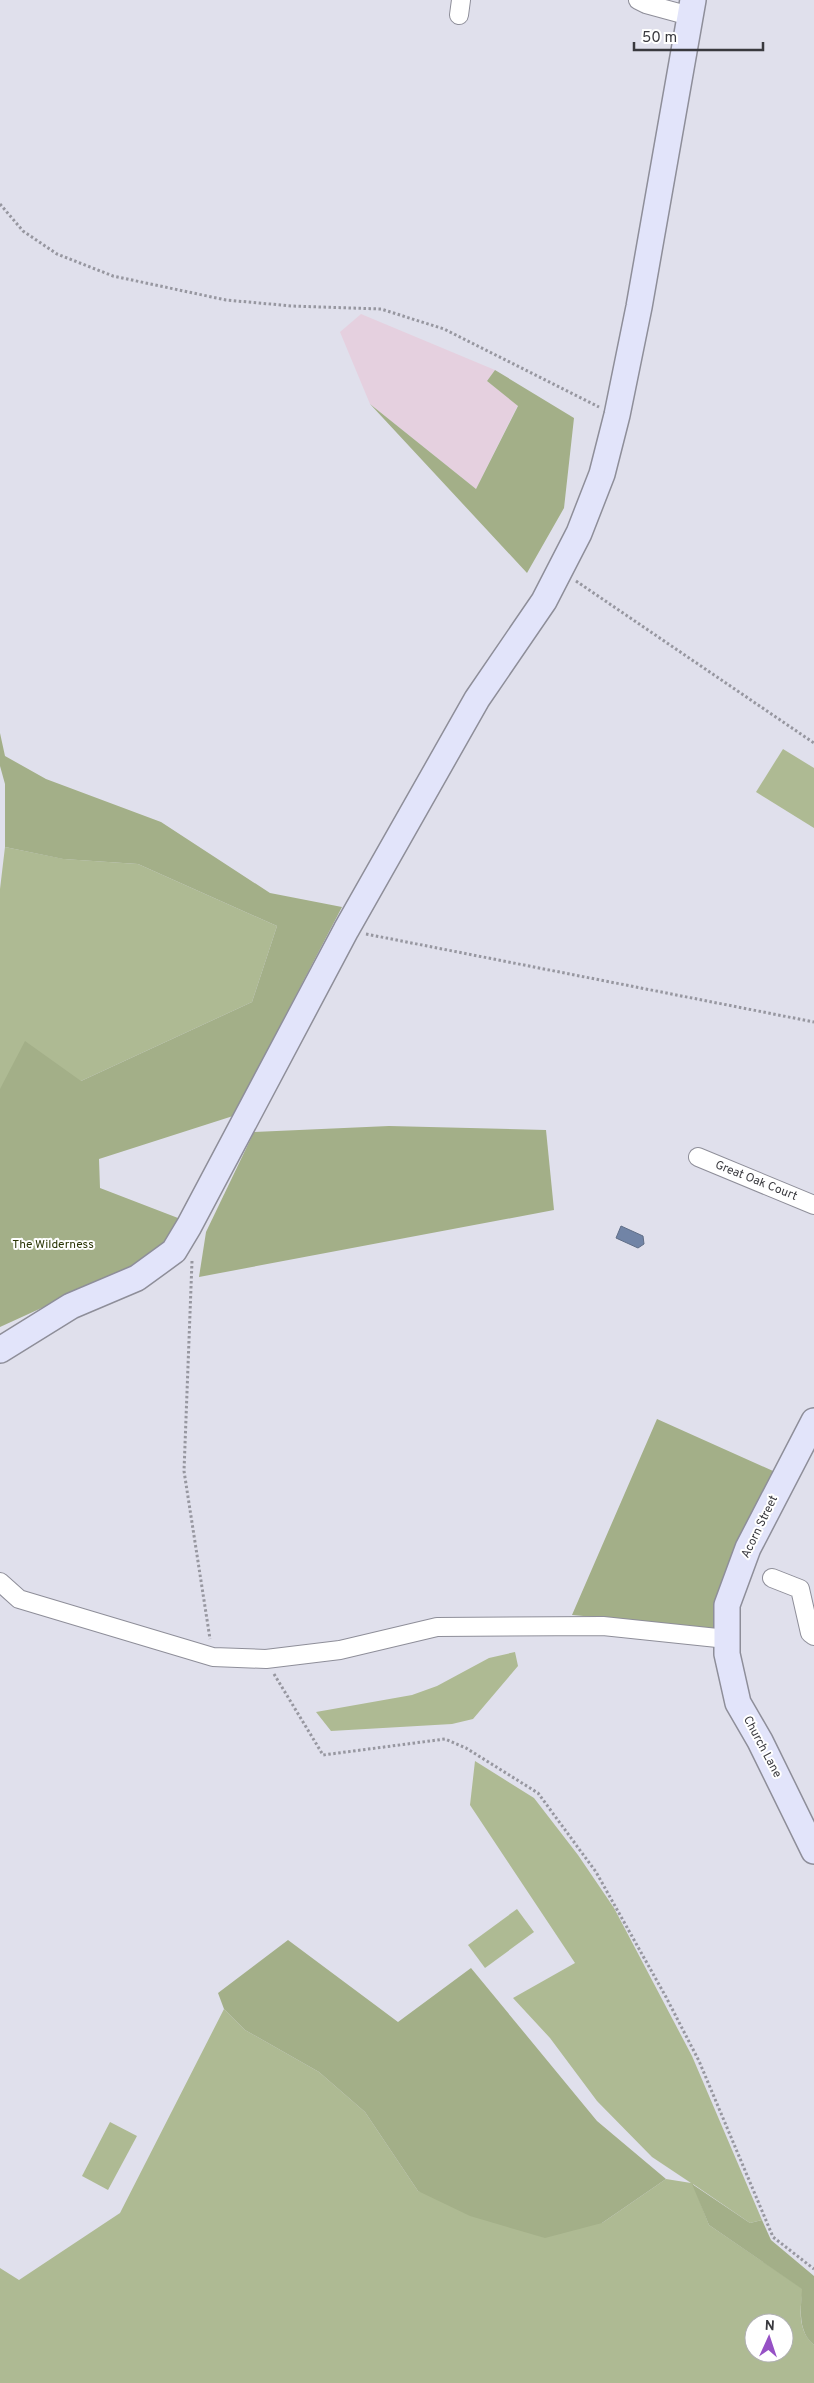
<svg xmlns="http://www.w3.org/2000/svg" width="814" height="2383" font-family="Overpass,sans-serif">
<style>
.industrial{fill:#e5d0df}
.green{fill:#aeba93;fill-rule:evenodd}
.forest{fill:#a3af88}
.water{fill:#7184a6;stroke:#606e87}
.lines{fill:none;stroke-linecap:round;stroke-linejoin:round}
.street-casing{stroke:#8e8e99;stroke-width:20}
.secondary-casing{stroke:#8e8e99;stroke-width:28}
.path{stroke:#9797a0;stroke-width:3;stroke-dasharray:2.5 2.5;stroke-linecap:butt}
.street{stroke:#fff;stroke-width:18}
.secondary{stroke:#e2e4fa;stroke-width:25}
.labels{text-anchor:middle;dominant-baseline:central;stroke-width:4;stroke-linejoin:round;paint-order:stroke}
.street-label{font-size:12px;fill:#39393e;stroke:#fff}
.park-label{font-size:12px;fill:#2b3606;stroke:#fff}
</style>
<rect width="100%" height="100%" fill="#e0e0ec"/>
<path class="industrial" d="M361 314 495 370 487 381 518 405 476 489 370 404 340 332Z"/>
<g class="green">
<path d="M783 749 814 768V828L756 792Z"/>
<path d="M5 847 64 859 138 864 277 926 252 1002 81 1081 0 1089V889Z"/>
<path d="M515 1652 518 1666 473 1719 452 1724 331 1731 316 1712 412 1695 437 1686 489 1658Z"/>
<path d="M475 1761 534 1798 578 1855 614 1908 692 2056 762 2220 750 2223 693 2184 709 2225 803 2289C800 2308 797 2331 814 2345V2383H0V2268L19 2280 120 2213 224 2009 245 2030 319 2072 365 2112 418 2191 602 2223 666 2179 691 2183 652 2157 597 2101 550 2038 513 1998 575 1963 470 1805ZM754 2323H784V2353H754Z"/>
<path d="M517 1909 534 1932 485 1968 468 1945Z"/>
<path d="M110 2122 137 2136 108 2190 82 2176Z"/>
</g>
<g class="forest">
<path d="M495 370 574 418 564 508 527 573 370 404 476 489 518 406 487 381Z"/>
<path d="M0 733 5 756 46 779 161 822 270 893 342 907 233 1116 99 1159 100 1188 191 1223 164 1252 0 1327V1089L25 1041 81 1081 252 1002 277 926 138 864 63 859 5 847V784L0 766Z"/>
<path d="M389 1126 546 1130 554 1210 199 1277 206 1232 254 1132Z"/>
<path d="M657 1419 782 1475 730 1597V1643L606 1618 572 1615Z"/>
<path d="M288 1940 398 2022 471 1968 597 2121 666 2179 602 2223 545 2238 470 2216 418 2191 365 2112 319 2072 245 2030 224 2009 218 1993Z"/>
<path d="M692 2184 750 2223 762 2220 771 2240 814 2276V2345C797 2331 801 2308 802 2289L709 2225Z"/>
</g>
<path class="water" d="M621 1226 643 1236 644 1244 638 1248 616 1238Z"/>
<g class="lines">
<defs>
<g id="street">
<path d="M638 0 646 4 690 16"/>
<path d="M459 15 461 0"/>
<path d="M698 1157 814 1205"/>
<path d="M772 1578 800 1589 810 1633 814 1636"/>
<path d="M0 1582 19 1599 213 1657 266 1659 340 1650 437 1627 603 1626 727 1639"/>
</g>
<g id="secondary">
<path d="M0 1350 71 1306 137 1278 174 1251 189 1226 346 930 477 699 544 601 579 533 602 474 617 415 639 307 693 0"/>
<path d="M814 1421 748 1548 727 1605V1654L738 1703 760 1741 814 1851"/>
</g>
</defs>
<use href="#street" class="street-casing"/>
<use href="#secondary" class="secondary-casing"/>
<g class="path">
<path d="M0 204 23 231 57 254 113 276 226 300 292 306 381 309 444 329 599 407"/>
<path d="M576 581 814 743"/>
<path d="M366 934 814 1022"/>
<path d="M192 1261 184 1471 210 1639"/>
<path d="M274 1674 323 1755 445 1739 466 1748 538 1793 596 1872 666 1997 699 2061 773 2237 814 2269"/>
</g>
<use href="#street" class="street"/>
<use href="#secondary" class="secondary"/>
</g>
<g class="labels">
<g class="street-label">
<text transform="translate(756 1181) rotate(22)">Great Oak Court</text>
<text transform="translate(760 1527) rotate(-64)">Acorn Street</text>
<text transform="translate(762 1747) rotate(62)">Church Lane</text>
</g>
<g class="park-label">
<text x="53" y="1245">The Wilderness</text>
</g>
</g>
<g transform="translate(769 2338) rotate(3)"><circle r="24" fill="#ffffff" stroke="#b0b0b2"/>
<path d="M0-4L9 19L0 12L-9 19Z" fill="#9651c5"/>
<text y="-8" font-size="14" font-weight="bold" text-anchor="middle" fill="#39393e">N</text>
</g>
<path d="M634 42v8h129v-8" fill="none" stroke="#39393e" stroke-width="2.5"/>
<text x="642" y="42" font-size="15" fill="#39393e" stroke="#ffffff" stroke-width="4" paint-order="stroke">50 m</text>
</svg>
